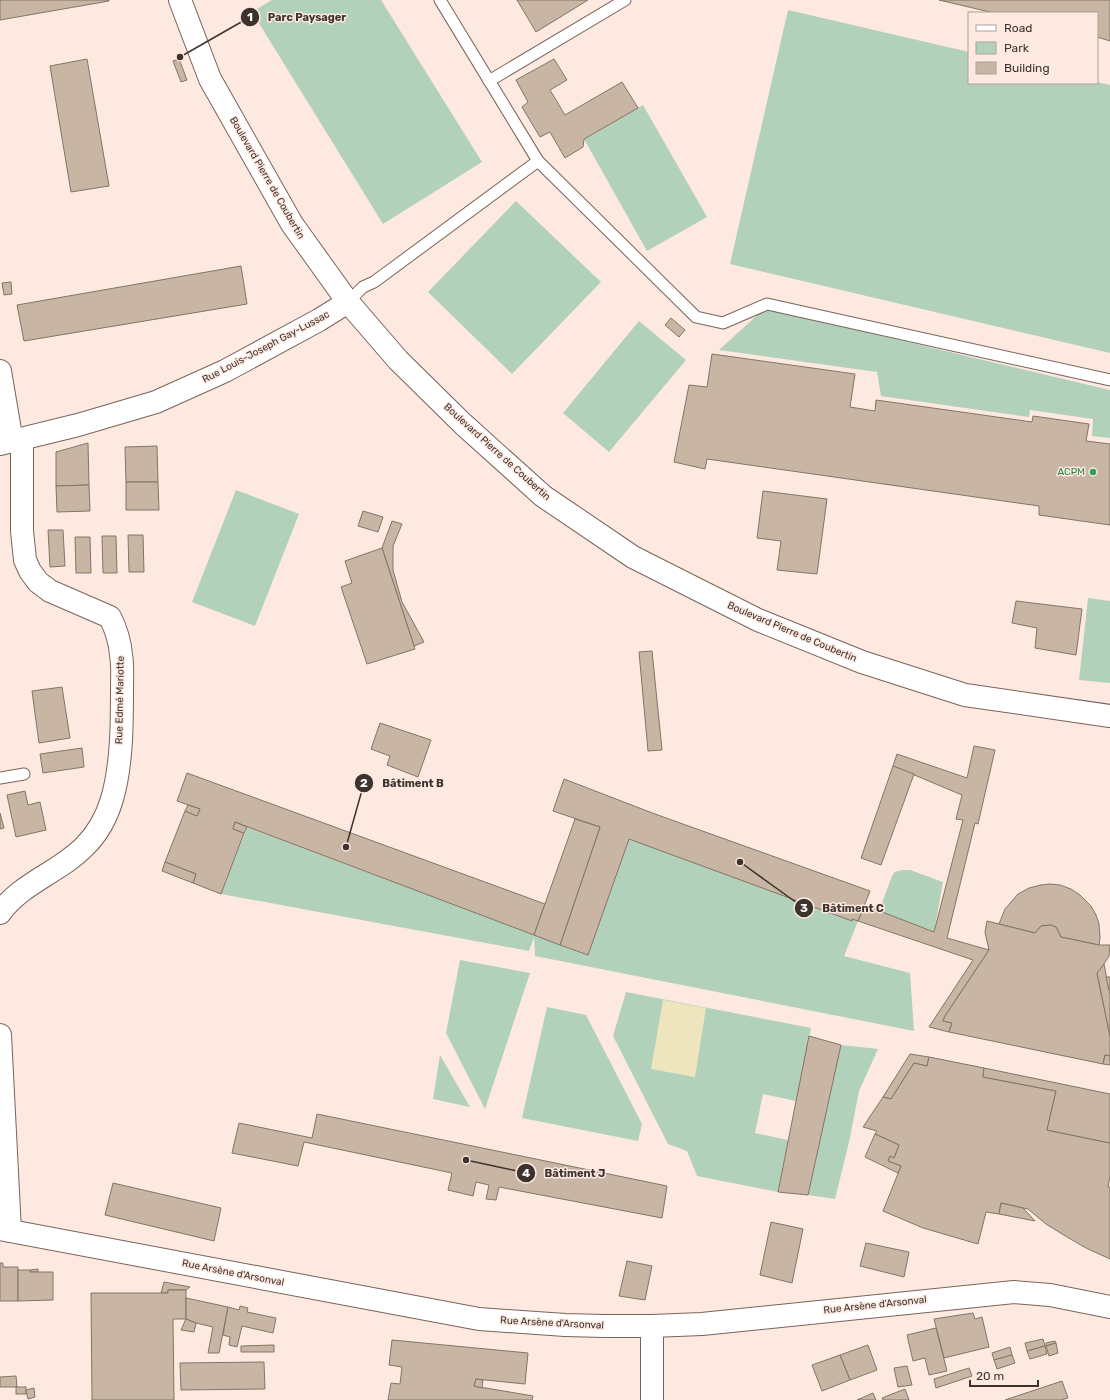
<svg xmlns="http://www.w3.org/2000/svg" width="1110" height="1400" font-family="Rubik,sans-serif">
<style>
.green{fill:#b1d1ba}
.sand{fill:#eee5bf}
.building{fill:#c8b5a4;stroke:#857464}
.lines{fill:none;stroke-linecap:round;stroke-linejoin:round}
.lane-casing{stroke:#79635a;stroke-width:13}
.street-casing{stroke:#79635a;stroke-width:24}
.secondary-casing{stroke:#79635a;stroke-width:24}
.lane{stroke:#fff;stroke-width:11}
.street{stroke:#fff;stroke-width:22}
.secondary{stroke:#fff;stroke-width:22}
.leisure-dot{fill:#2e9e5b;stroke:#fee9e1;stroke-width:1.5}
.labels{text-anchor:middle;dominant-baseline:central;stroke-width:3;stroke-linejoin:round;paint-order:stroke}
.street-label{font-size:10px;fill:#3c322e;stroke:#fee9e1}
.leisure-label{font-size:10px;fill:#27864d;stroke:#fee9e1;text-anchor:end}
.leader{fill:none;stroke:#3c322e;stroke-width:1.5}
.callout-dot{fill:#3c322e;stroke:#fee9e1;stroke-width:1.5}
.mark-label{font-size:12px;text-anchor:middle;font-weight:bold;fill:#fff}
.callout-label{font-size:11px;text-anchor:middle;font-weight:bold;fill:#3c322e;stroke:#fee9e1;stroke-width:3;stroke-linejoin:round;paint-order:stroke}
</style>
<rect width="100%" height="100%" fill="#fee9e1"/>
<g class="green">
<path d="M272 0H381L482 162 383 224 252 12Z"/>
<path d="M788 10 969 52V83H1097V82L1110 85V353L730 264Z"/>
<path d="M643 105 707 217 647 251 584 139Z"/>
<path d="M516 201 601 282 512 374 428 292Z"/>
<path d="M765 308 1110 390V438L1092 436 1093 419 1030 410 1029 417 881 396 877 372 719 350Z"/>
<path d="M639 321 686 360 609 452 563 413Z"/>
<path d="M236 490 299 514 255 626 192 602Z"/>
<path d="M1088 598 1110 601V683L1079 680Z"/>
<path d="M247 827 588 955 629 839 851 920 852 919 858 921 844 956 910 973 914 1031 535 956 534 937 529 951 221 894Z"/>
<path d="M902 870H910L943 882 934 932 879 911 892 876 895 872Z"/>
<path d="M460 960 530 973 485 1109 446 1033Z"/>
<path d="M626 992 811 1028 796 1101 763 1094 755 1133 788 1140 778 1192 697 1176 687 1151 668 1144 613 1036Z"/>
<path d="M547 1007 586 1015 642 1124 638 1141 522 1118Z"/>
<path d="M841 1045 878 1049 859 1091 850 1138 835 1199 808 1195Z"/>
<path d="M440 1055 470 1107 433 1099Z"/>
</g>
<path class="sand" d="M663 1000 706 1008 695 1077 651 1069Z"/>
<g class="building">
<path d="M0 0H109V1L0 20Z"/>
<path d="M517 0H588L536 32Z"/>
<path d="M939 0H1110V41L1097 37V13H994Z"/>
<path d="M87 59 109 186 71 192 50 66Z"/>
<path d="M179 59 187 80 181 82 173 61Z"/>
<path d="M554 59 567 80 550 90 565 115 622 82 638 108 584 139 583 147 565 158 550 132 540 137 522 107 528 102 516 80Z"/>
<path d="M241 266 247 304 24 341 17 305Z"/>
<path d="M11 282 12 294 4 295 2 283Z"/>
<path d="M671 318 685 330 679 337 665 325Z"/>
<path d="M712 354 855 374 850 407 875 411 876 400 1032 422 1033 416 1089 424 1086 441 1110 444V525L1039 515V506L707 459 705 469 674 462 689 385 707 387Z"/>
<path d="M88 443 89 485 56 486V452Z"/>
<path d="M157 446 158 482H126L125 447Z"/>
<path d="M126 482H158L159 510H126Z"/>
<path d="M89 485 90 511 57 512 56 486Z"/>
<path d="M763 491 827 499 817 574 777 570 781 541 757 538Z"/>
<path d="M363 511 383 517 378 532 358 526Z"/>
<path d="M392 521 402 524 393 546V570L402 602 424 642 414 646 382 548Z"/>
<path d="M48 530H63L65 566 50 567Z"/>
<path d="M128 535H143L144 572H129Z"/>
<path d="M102 536H116L117 573H103Z"/>
<path d="M75 537H90L91 573H76Z"/>
<path d="M382 548 415 649 367 664 341 587 352 583 345 561Z"/>
<path d="M1016 601 1082 609 1076 655 1035 648 1037 628 1012 623Z"/>
<path d="M652 651 662 750 648 751 639 652Z"/>
<path d="M62 687 70 738 39 743 32 691Z"/>
<path d="M380 723 431 740 418 777 387 765 390 756 371 749Z"/>
<path d="M974 746 995 750 978 824 975 823 947 938 989 950 945 1016 943 1021 952 1023 949 1032 929 1027 973 960 858 921 864 905 934 932 963 820 956 819 962 795 893 766 897 754 967 778Z"/>
<path d="M82 748 84 767 43 773 40 754Z"/>
<path d="M893 766 914 774 881 865 861 858Z"/>
<path d="M187 773 545 904 534 935 235 822 233 829 244 833 221 894 193 883 196 874 165 862 185 811 197 816 200 809 177 801Z"/>
<path d="M564 779 655 814 870 891 858 921 852 919V921L629 839 588 955 560 945 600 827 553 811Z"/>
<path d="M25 791 28 805 40 802 46 830 16 837 7 795Z"/>
<path d="M188 805 200 809 197 816 185 811Z"/>
<path d="M0 813 4 828 0 829Z"/>
<path d="M575 819 600 827 560 945 534 935Z"/>
<path d="M235 822 247 827 244 833 233 829Z"/>
<path d="M165 862 196 874 193 883 162 871Z"/>
<path d="M1050 884 1060 885 1071 889 1080 895 1091 906 1096 915 1099 924 1100 938 1099 945 1061 937 1056 927 1051 925 1041 926 1035 933 999 924 1005 909 1018 894 1029 888 1041 885Z"/>
<path d="M987 921 1035 933 1041 926 1051 925 1056 927 1061 937 1099 945H1110L1109 956 1100 970 1097 973 1110 1036V1056L1105 1055 1103 1064 949 1032 952 1023 943 1021 945 1016 989 950 985 932Z"/>
<path d="M1104 964 1110 995V1036L1097 973Z"/>
<path d="M1106 977H1110V990H1109Z"/>
<path d="M809 1036 841 1045 808 1195 778 1192Z"/>
<path d="M910 1054 929 1057 927 1066 914 1063 891 1099 883 1097Z"/>
<path d="M1105 1055 1110 1056V1065L1103 1064Z"/>
<path d="M929 1057 984 1068 983 1077 1056 1091 1047 1130 1110 1143V1177L1108 1187H1110V1259L1086 1248 1067 1237 1046 1224 1028 1209 1001 1203 999 1214 986 1212 978 1244 923 1228 883 1211 901 1166 888 1161 890 1156 894 1158 899 1145 875 1134 877 1131 863 1127 883 1097 891 1099 914 1063 927 1066Z"/>
<path d="M984 1068 1110 1094V1143L1047 1130 1056 1091 983 1077Z"/>
<path d="M317 1114 667 1186 662 1218 499 1187 496 1200 486 1199 489 1185 476 1182 473 1196 448 1190 452 1173 304 1142 298 1166 232 1153 239 1123 312 1138Z"/>
<path d="M875 1134 899 1145 894 1158 890 1156 888 1161 901 1166 898 1173 865 1157Z"/>
<path d="M113 1183 221 1208 214 1241 105 1215Z"/>
<path d="M1001 1203 1023 1208 1035 1221 999 1214Z"/>
<path d="M771 1222 803 1229 792 1283 760 1275Z"/>
<path d="M866 1243 909 1252 904 1277 860 1266Z"/>
<path d="M627 1261 652 1266 645 1300 619 1296Z"/>
<path d="M0 1263H3V1267H18V1301H0Z"/>
<path d="M38 1269V1272H30V1270Z"/>
<path d="M18 1270H30V1272H53V1300L18 1301Z"/>
<path d="M164 1282 190 1287 186 1290H168V1293H161Z"/>
<path d="M168 1290H186V1319H173L174 1400H92L91 1293H168Z"/>
<path d="M186 1298 228 1307 219 1353H208L213 1327 196 1323 186 1319Z"/>
<path d="M240 1306 248 1308 247 1312 276 1318 273 1333 242 1326 237 1347 229 1345 230 1337 223 1335 228 1307 239 1310Z"/>
<path d="M973 1313 975 1319 982 1317 989 1347 944 1358 934 1319Z"/>
<path d="M186 1319 196 1323 194 1332 181 1330Z"/>
<path d="M936 1328 947 1371 929 1375 925 1358 913 1361 907 1335Z"/>
<path d="M1043 1339 1045 1346 1027 1351 1025 1343Z"/>
<path d="M392 1340 528 1353 525 1384 476 1379 474 1386 533 1396 532 1400H388L391 1383 400 1384 402 1367 389 1365Z"/>
<path d="M1055 1341 1056 1343 1046 1346V1343Z"/>
<path d="M1056 1343 1058 1353 1049 1356 1046 1346Z"/>
<path d="M274 1345V1352H241V1346Z"/>
<path d="M868 1345 877 1370 850 1380 840 1355Z"/>
<path d="M1045 1346 1047 1354 1030 1359 1027 1351Z"/>
<path d="M1010 1347 1012 1355 994 1360 992 1353Z"/>
<path d="M840 1355 850 1380 822 1391 812 1365Z"/>
<path d="M1012 1355 1015 1363 997 1369 994 1360Z"/>
<path d="M264 1362 265 1389 181 1390 180 1363Z"/>
<path d="M907 1366 912 1385 898 1387 894 1368Z"/>
<path d="M969 1368 972 1376 936 1388 934 1379Z"/>
<path d="M16 1376 17 1387H0V1377Z"/>
<path d="M476 1379 483 1380 482 1388 474 1386Z"/>
<path d="M1062 1381 1068 1398 1061 1400H1005Z"/>
<rect x="16" y="1387" width="10" height="7"/>
<path d="M34 1388 35 1397 28 1399 26 1390Z"/>
<path d="M905 1389 909 1400H883L882 1398Z"/>
<path d="M873 1393 876 1400H857Z"/>
</g>
<g class="lines">
<defs>
<g id="lane">
<path d="M440 0 538 161"/>
<path d="M489 81 625 0"/>
<path d="M348 302 363 287 374 282 538 161 696 317 723 323 767 304 1110 380"/>
<path d="M0 778 24 774"/>
</g>
<g id="street">
<path d="M0 371 12 442"/>
<path d="M0 444 78 425 156 402 225 371 319 320 348 302"/>
<path d="M0 913C21 883 60 872 85 846 97 834 107 816 112 799 122 765 122 723 122 688 122 677 123 665 121 655 120 641 116 629 110 617L50 591 38 582 30 571 25 560 22 531V439"/>
<path d="M0 1035 10 1231"/>
<path d="M0 1229 479 1319 565 1325 604 1326H652L702 1324 1014 1292 1050 1295 1110 1307"/>
<path d="M652 1400V1326"/>
</g>
<path id="secondary" d="M180 0 210 79 292 224 348 302 398 360 463 424 543 496 633 557 758 620 862 662 965 695 1110 716"/>
</defs>
<use href="#lane" class="lane-casing"/>
<use href="#street" class="street-casing"/>
<use href="#secondary" class="secondary-casing"/>
<use href="#lane" class="lane"/>
<use href="#street" class="street"/>
<use href="#secondary" class="secondary"/>
</g>
<circle class="leisure-dot" cx="1093" cy="472" r="4"/>
<g class="labels">
<g class="street-label">
<text transform="translate(267 178) rotate(60)">Boulevard Pierre de Coubertin</text>
<text transform="translate(266 347) rotate(-28)">Rue Louis-Joseph Gay-Lussac</text>
<text transform="translate(497 452) rotate(42)">Boulevard Pierre de Coubertin</text>
<text transform="translate(792 632) rotate(23)">Boulevard Pierre de Coubertin</text>
<text transform="translate(120 700) rotate(-89)">Rue Edmé Mariotte</text>
<text transform="translate(233 1273) rotate(11)">Rue Arsène d'Arsonval</text>
<text transform="translate(875 1305) rotate(-6)">Rue Arsène d'Arsonval</text>
<text transform="translate(552 1323) rotate(3)">Rue Arsène d'Arsonval</text>
</g>
<g class="leisure-label">
<text x="1085" y="472">ACPM</text>
</g>
</g>
<path class="leader" d="M180 57L250 17M346 847L364 783M740 862L804 908M466 1160L526 1173"/>
<g class="callout-dot">
<circle cx="180" cy="57" r="4"/>
<circle cx="346" cy="847" r="4"/>
<circle cx="740" cy="862" r="4"/>
<circle cx="466" cy="1160" r="4"/>
<circle cx="250" cy="17" r="10"/>
<circle cx="364" cy="783" r="10"/>
<circle cx="804" cy="908" r="10"/>
<circle cx="526" cy="1173" r="10"/>
</g>
<g class="mark-label">
<text x="250" y="21">1</text>
<text x="364" y="787">2</text>
<text x="804" y="912">3</text>
<text x="526" y="1177">4</text>
</g>
<g class="callout-label">
<text x="307" y="21">Parc Paysager</text>
<text x="413" y="787">Bâtiment B</text>
<text x="853" y="912">Bâtiment C</text>
<text x="575" y="1177">Bâtiment J</text>
</g>
<rect x="968" y="12" width="130" height="72" fill="#fee9e1" stroke="#b0a099"/>
<rect x="976" y="25" width="20" height="6" fill="#ffffff" stroke="#b0a099"/>
<text x="1004" y="32" font-size="12" fill="#3c322e">Road</text>
<rect x="976" y="42" width="20" height="12" fill="#b1d1ba" stroke="#b0a099"/>
<text x="1004" y="52" font-size="12" fill="#3c322e">Park</text>
<rect x="976" y="62" width="20" height="12" fill="#c8b5a4" stroke="#b0a099"/>
<text x="1004" y="72" font-size="12" fill="#3c322e">Building</text>
<path d="M970 1380v6h68v-6" fill="none" stroke="#3c322e" stroke-width="2"/>
<text x="976" y="1380" font-size="12" fill="#3c322e" stroke="#fee9e1" stroke-width="3" paint-order="stroke">20 m</text>
</svg>
